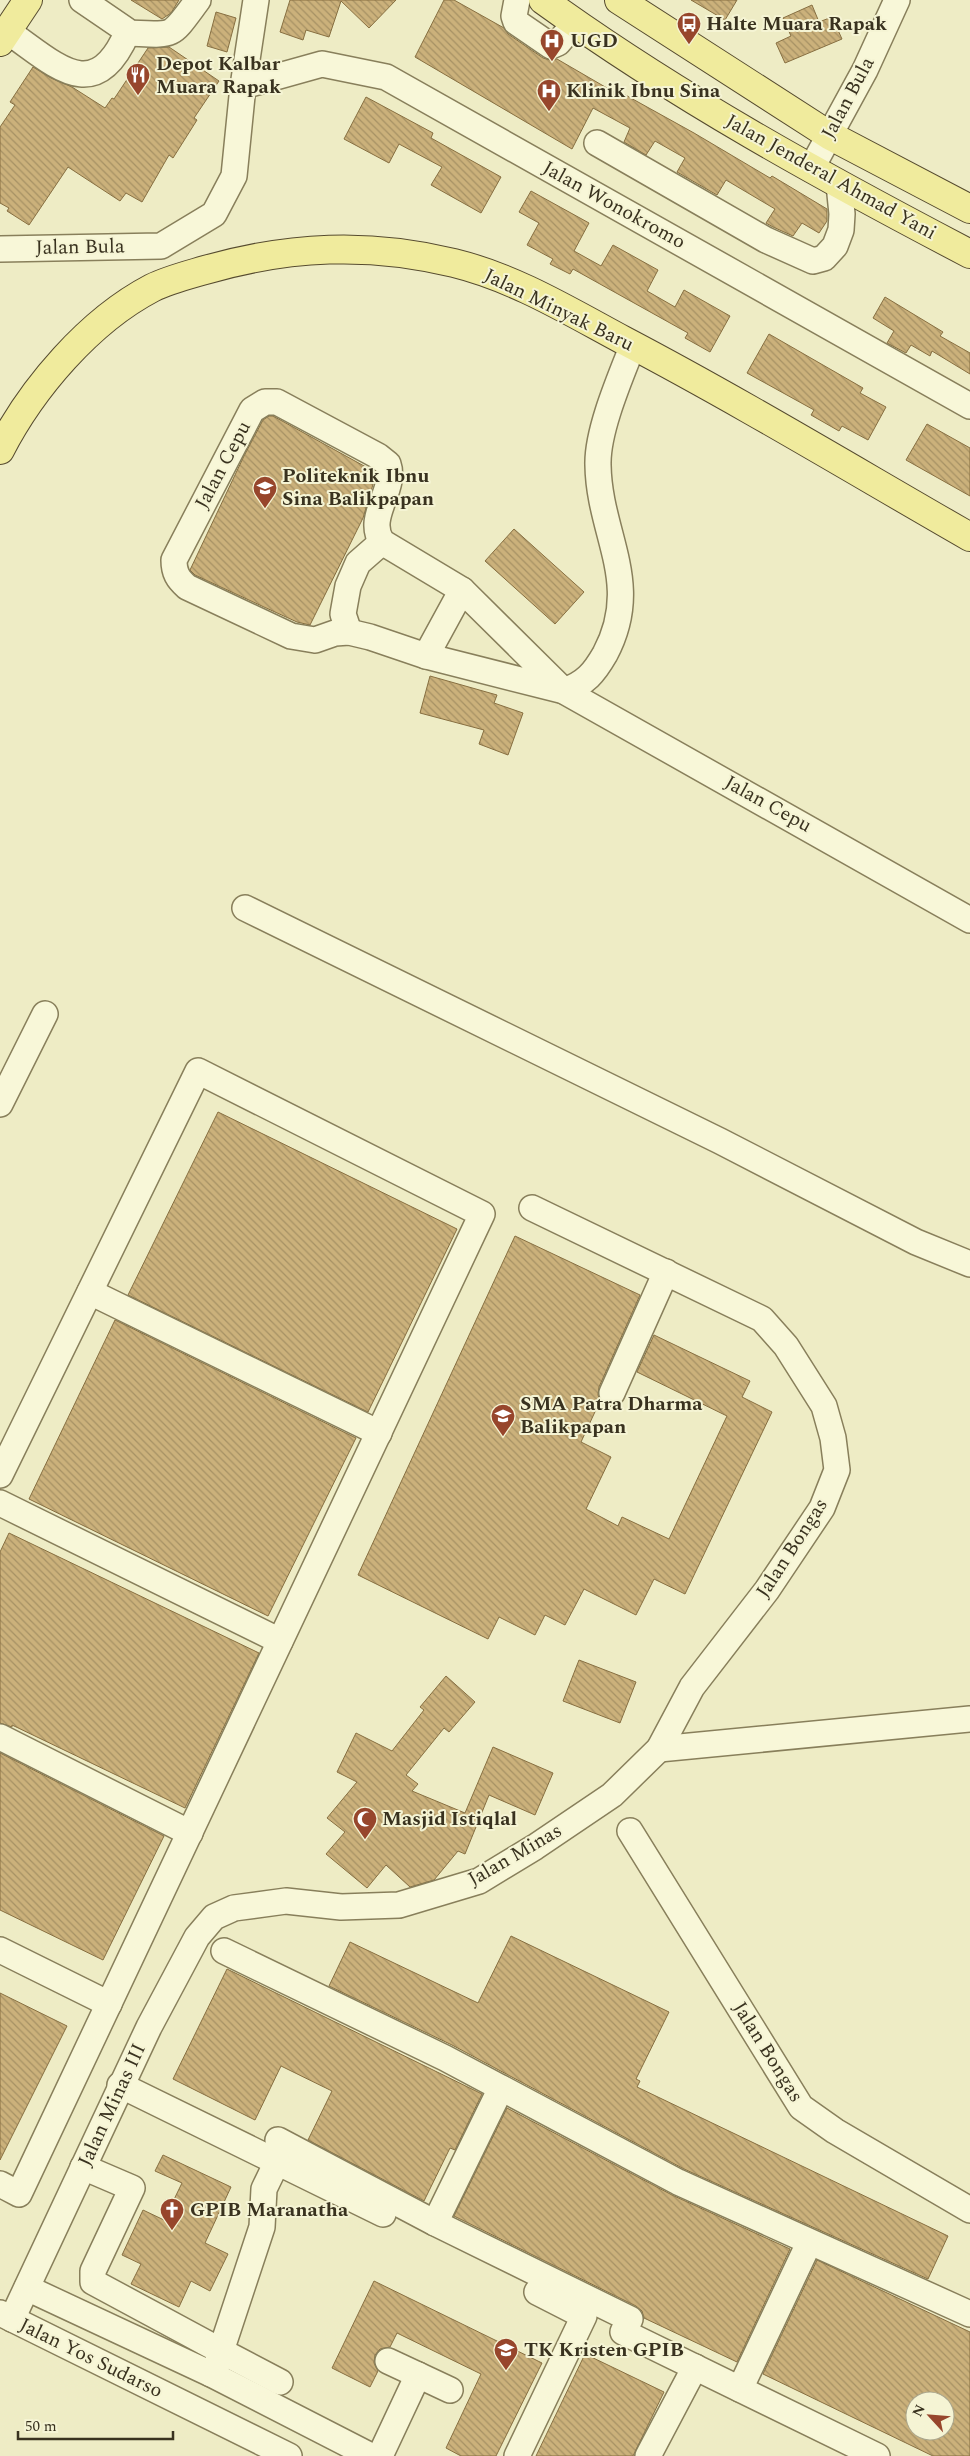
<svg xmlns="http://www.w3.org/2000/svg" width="970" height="2456" font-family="Spectral,serif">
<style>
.building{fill:url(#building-back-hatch);stroke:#876f41;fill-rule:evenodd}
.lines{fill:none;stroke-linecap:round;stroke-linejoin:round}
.minor-casing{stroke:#887f5b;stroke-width:28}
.major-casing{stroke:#564b2f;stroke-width:30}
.minor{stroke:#f8f7d8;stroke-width:25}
.major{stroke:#f0eb9d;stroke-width:28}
.labels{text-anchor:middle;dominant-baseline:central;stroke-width:4;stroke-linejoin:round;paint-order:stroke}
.poi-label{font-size:20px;font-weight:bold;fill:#39321f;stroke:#f5f4d4;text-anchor:start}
.street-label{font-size:20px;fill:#39321f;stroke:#f5f4d4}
</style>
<defs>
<pattern id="building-back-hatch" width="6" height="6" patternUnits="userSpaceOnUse" patternTransform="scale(1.25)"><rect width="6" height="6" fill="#cbb17b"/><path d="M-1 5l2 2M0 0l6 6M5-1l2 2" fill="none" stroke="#a69164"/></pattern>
</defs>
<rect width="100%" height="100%" fill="#eeecc5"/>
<g class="building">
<path d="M131 0H179L171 13 162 19Z"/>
<path d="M290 0H396L369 28 341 1 329 37 306 30 303 40 280 32Z"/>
<path d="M444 0H454L504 28 508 34 543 58 550 60 557 59 619 95 620 92 694 133 770 178 772 176 827 209V221L819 233 802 223 793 236 773 227 766 223 775 209 726 180 717 195 677 172 685 158 655 141 646 155 624 142 630 128 593 108 572 149 415 57Z"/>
<path d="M691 0H737L725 20Z"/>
<path d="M812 5 819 22 832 17 842 39 785 63 776 43 791 36 783 18Z"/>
<path d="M216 12 236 18 227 52 207 46Z"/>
<path d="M169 47 219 81 194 118 197 120 173 158 169 155 142 202 126 193 120 201 68 167 29 225 7 211 9 208 0 203V127L15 105 10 102 33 67 51 78 72 87 105 108 112 98 114 99 148 48Z"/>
<path d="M366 97 433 133 431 138 501 177 481 213 431 185 442 167 399 144 389 163 344 139Z"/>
<path d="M531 191 589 223 574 251 601 266 613 245 658 270 647 291 675 307 684 290 730 316 710 352 685 338 688 333 573 269 570 274 550 264 553 259 527 245 539 223 519 212Z"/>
<path d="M885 297 943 332 940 336 970 353V374L932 351 930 356 911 345 906 353 887 343 894 331 873 318Z"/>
<path d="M769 334 863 388 860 393 886 407 868 440 842 426 839 431 811 415 814 410 747 373Z"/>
<path d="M269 416H273L375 472 374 481 363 518 310 625 297 622 264 607 195 575 190 570 244 456 263 420Z"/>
<path d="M927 424 970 448V496L906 460Z"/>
<path d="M514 529 584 592 555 624 485 561Z"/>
<path d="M430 676 497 695 494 703 523 713 508 755 479 744 484 730 420 713Z"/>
<path d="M218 1112 457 1229 368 1412 128 1295Z"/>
<path d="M515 1236 640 1295 599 1387 598 1395 600 1401 581 1442 611 1457 586 1509 618 1526 622 1517 669 1539 727 1416 637 1372 654 1335 750 1381 742 1397 772 1412 685 1594 654 1579 636 1615 584 1589 565 1625 545 1615 535 1635 499 1617 488 1639 358 1575Z"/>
<path d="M115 1320 356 1438 268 1616 29 1499Z"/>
<path d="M9 1533 259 1653 185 1808 12 1725V1727L0 1723V1552Z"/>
<path d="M579 1660 636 1682 620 1723 563 1701Z"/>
<path d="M446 1676 475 1702 449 1732 444 1728 406 1775 418 1784 412 1791 465 1813 493 1747 553 1773 535 1815 489 1795 465 1854 458 1851 434 1880 410 1887 386 1865 367 1888 326 1854 345 1832 327 1818 357 1782 337 1772 356 1733 392 1751 424 1710 420 1707Z"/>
<path d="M0 1753 164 1836 103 1960 0 1910Z"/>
<path d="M511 1936 669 2012 636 2079 640 2081 637 2087 948 2236 928 2279 684 2169 452 2045 329 1986 350 1942 478 2003Z"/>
<path d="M227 1969 482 2094 455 2150 450 2148 424 2201 308 2140 332 2091 281 2066 255 2120 173 2079Z"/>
<path d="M0 1993 67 2026 0 2160Z"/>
<path d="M507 2108 672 2195 790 2249 737 2362 644 2318 642 2311 636 2306 454 2216Z"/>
<path d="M163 2155 231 2187 205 2243 228 2254 210 2291 191 2281 179 2307 131 2284 141 2264 122 2255 143 2210 164 2220 182 2183 155 2171Z"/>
<path d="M817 2260 970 2332V2456H933L763 2374ZM915 2401H945V2431H915Z"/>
<path d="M374 2281 542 2363 496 2456H461L446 2448 481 2374 397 2333 390 2347 380 2349 375 2355 374 2363 378 2371 370 2387 332 2368Z"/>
<path d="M585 2354 664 2392 633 2456H536Z"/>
</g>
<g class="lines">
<defs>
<g id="minor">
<path d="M82 0 126 30 127 33"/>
<path d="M517 0 514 16 516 22 551 46 558 43 575 23"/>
<path d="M7 31C53 62 94 109 127 33"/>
<path d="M127 33C176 35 169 39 198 0"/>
<path d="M243 86 322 64 386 77 970 406"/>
<path d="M597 143 766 240 813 261 824 258 835 246 841 230 842 214 839 184"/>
<path d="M811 169 865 70 897 0"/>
<path d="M0 249 161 246 214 214 234 176 243 86 256 0"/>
<path d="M349 632 343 614 348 586 358 563 382 542"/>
<path d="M426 656 462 590"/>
<path d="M564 691 462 590 382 542C365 517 397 490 388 464L378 456 277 402H265L252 410 174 560C174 573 178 579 187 587L291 636 315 640 335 633 349 632 370 637 426 656 564 691 970 920"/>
<path d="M564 691C586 683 594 673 605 654 643 583 599 535 598 465 597 431 620 378 633 345"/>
<path d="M245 908 720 1141 916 1242 970 1264"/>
<path d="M0 1104 45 1014"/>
<path d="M90 1292 379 1433"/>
<path d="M612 1393 666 1272"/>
<path d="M0 1475 198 1071 482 1214 19 2194 0 2184"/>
<path d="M0 1503 280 1641"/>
<path d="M0 1737 190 1833"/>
<path d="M659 1749 970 1719"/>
<path d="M630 1831 801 2107 835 2131 970 2210"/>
<path d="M0 1950 109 2004"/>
<path d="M224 1951 445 2058 678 2182 970 2314"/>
<path d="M120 2085 383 2214"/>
<path d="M278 2140 435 2223 630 2319 623 2332 877 2456"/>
<path d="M277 2162 264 2189 262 2227 221 2351 280 2382"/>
<path d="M83 2167 132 2188 93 2271V2282L221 2351 217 2364 211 2374"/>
<path d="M435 2223 501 2088"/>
<path d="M27 2288 211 2374 371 2456"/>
<path d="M0 2313 289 2456"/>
<path d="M12 2319 149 2027 197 1937 214 1917 234 1908 286 1901 341 1907 399 1905 479 1881 535 1847 612 1795 659 1749 692 1687 767 1590 822 1508 837 1470 833 1438 824 1406 786 1346 762 1319 532 1208"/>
<path d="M418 2375 450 2390"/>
<path d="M740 2389 809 2243"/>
<path d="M380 2456 418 2375 388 2361"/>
<path d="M517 2456 584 2316 537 2292"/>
<path d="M648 2456 695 2367"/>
</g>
<g id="major">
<path d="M543 0C677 97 823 177 970 254"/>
<path d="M619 0 829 135 970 209"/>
<path d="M0 42 28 0"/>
<path d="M0 450C32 388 89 321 152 288 168 280 188 275 205 270 289 246 369 242 454 263 515 278 569 311 623 340 741 402 855 471 970 537"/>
</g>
</defs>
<use href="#minor" class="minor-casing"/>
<use href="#major" class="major-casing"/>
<use href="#minor" class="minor"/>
<use href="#major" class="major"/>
</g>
<defs>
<symbol id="bus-pin" viewBox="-11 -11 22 30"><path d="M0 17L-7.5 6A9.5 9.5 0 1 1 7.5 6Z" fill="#97462c" stroke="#f5f4d4"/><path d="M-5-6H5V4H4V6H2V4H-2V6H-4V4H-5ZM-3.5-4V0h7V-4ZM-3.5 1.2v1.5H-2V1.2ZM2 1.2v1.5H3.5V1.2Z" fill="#fff"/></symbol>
<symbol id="hospital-pin" viewBox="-11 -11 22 30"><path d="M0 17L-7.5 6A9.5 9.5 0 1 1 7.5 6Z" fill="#97462c" stroke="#f5f4d4"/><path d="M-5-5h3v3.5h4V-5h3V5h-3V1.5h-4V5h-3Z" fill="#fff"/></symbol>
<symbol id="restaurant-pin" viewBox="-11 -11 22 30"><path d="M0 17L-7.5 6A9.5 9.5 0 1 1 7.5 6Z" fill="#97462c" stroke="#f5f4d4"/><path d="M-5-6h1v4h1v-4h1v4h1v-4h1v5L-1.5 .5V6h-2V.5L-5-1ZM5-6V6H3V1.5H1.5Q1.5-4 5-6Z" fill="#fff"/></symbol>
<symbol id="university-pin" viewBox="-11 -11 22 30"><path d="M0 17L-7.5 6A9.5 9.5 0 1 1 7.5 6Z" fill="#97462c" stroke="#f5f4d4"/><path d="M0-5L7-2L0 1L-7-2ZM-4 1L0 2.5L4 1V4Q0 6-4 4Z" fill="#fff"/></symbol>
<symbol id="school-pin" viewBox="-11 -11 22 30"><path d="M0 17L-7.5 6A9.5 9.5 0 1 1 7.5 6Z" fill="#97462c" stroke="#f5f4d4"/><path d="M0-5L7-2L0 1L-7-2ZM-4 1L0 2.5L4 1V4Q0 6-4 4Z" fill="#fff"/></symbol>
<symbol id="mosque-pin" viewBox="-11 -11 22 30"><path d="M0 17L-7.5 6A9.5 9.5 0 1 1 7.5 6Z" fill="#97462c" stroke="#f5f4d4"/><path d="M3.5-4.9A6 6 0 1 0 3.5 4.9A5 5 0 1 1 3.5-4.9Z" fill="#fff"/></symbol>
<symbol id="church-pin" viewBox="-11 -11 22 30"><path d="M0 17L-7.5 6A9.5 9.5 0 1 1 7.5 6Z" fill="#97462c" stroke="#f5f4d4"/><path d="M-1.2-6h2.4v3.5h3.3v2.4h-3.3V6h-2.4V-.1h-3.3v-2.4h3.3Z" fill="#fff"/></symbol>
</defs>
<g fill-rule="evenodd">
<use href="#bus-pin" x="675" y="10" width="28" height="38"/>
<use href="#hospital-pin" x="538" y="27" width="28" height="38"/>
<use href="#restaurant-pin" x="124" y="61" width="28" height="38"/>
<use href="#hospital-pin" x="535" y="77" width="28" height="38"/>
<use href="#university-pin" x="251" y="474" width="28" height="38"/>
<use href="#school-pin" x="489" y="1402" width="28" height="38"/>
<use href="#mosque-pin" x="351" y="1805" width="28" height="38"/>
<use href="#church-pin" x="158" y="2196" width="28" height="38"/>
<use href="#school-pin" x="492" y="2336" width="28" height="38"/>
</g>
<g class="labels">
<g class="poi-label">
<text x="706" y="24">Halte Muara Rapak</text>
<text x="570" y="41">UGD</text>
<text x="156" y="64">Depot Kalbar<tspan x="156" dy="23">Muara Rapak</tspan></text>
<text x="566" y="91">Klinik Ibnu Sina</text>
<text x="282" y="476">Politeknik Ibnu<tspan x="282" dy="23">Sina Balikpapan</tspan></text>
<text x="520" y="1404">SMA Patra Dharma<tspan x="520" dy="23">Balikpapan</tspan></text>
<text x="382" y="1819">Masjid Istiqlal</text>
<text x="190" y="2210">GPIB Maranatha</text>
<text x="524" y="2350">TK Kristen GPIB</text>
</g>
<g class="street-label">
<text transform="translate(848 98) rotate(-62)">Jalan Bula</text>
<text transform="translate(831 177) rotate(29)">Jalan Jenderal Ahmad Yani</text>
<text transform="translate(614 205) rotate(29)">Jalan Wonokromo</text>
<text transform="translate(80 247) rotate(-1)">Jalan Bula</text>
<text transform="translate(559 310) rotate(26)">Jalan Minyak Baru</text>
<text transform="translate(223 465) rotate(-62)">Jalan Cepu</text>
<text transform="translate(768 804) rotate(29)">Jalan Cepu</text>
<text transform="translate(792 1548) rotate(-57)">Jalan Bongas</text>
<text transform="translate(515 1855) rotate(-30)">Jalan Minas</text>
<text transform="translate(768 2052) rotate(58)">Jalan Bongas</text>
<text transform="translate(112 2105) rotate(-65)">Jalan Minas III</text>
<text transform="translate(91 2358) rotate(26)">Jalan Yos Sudarso</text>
</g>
</g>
<g transform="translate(930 2416) rotate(296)"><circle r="24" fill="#f5f4d4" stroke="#aaa68c"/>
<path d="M0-4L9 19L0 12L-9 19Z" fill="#97462c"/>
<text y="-8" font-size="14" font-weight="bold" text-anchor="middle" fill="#39321f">N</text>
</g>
<path d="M18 2431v8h155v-8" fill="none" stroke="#39321f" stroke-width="2.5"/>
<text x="25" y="2431" font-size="15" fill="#39321f" stroke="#f5f4d4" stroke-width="4" paint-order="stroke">50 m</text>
</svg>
